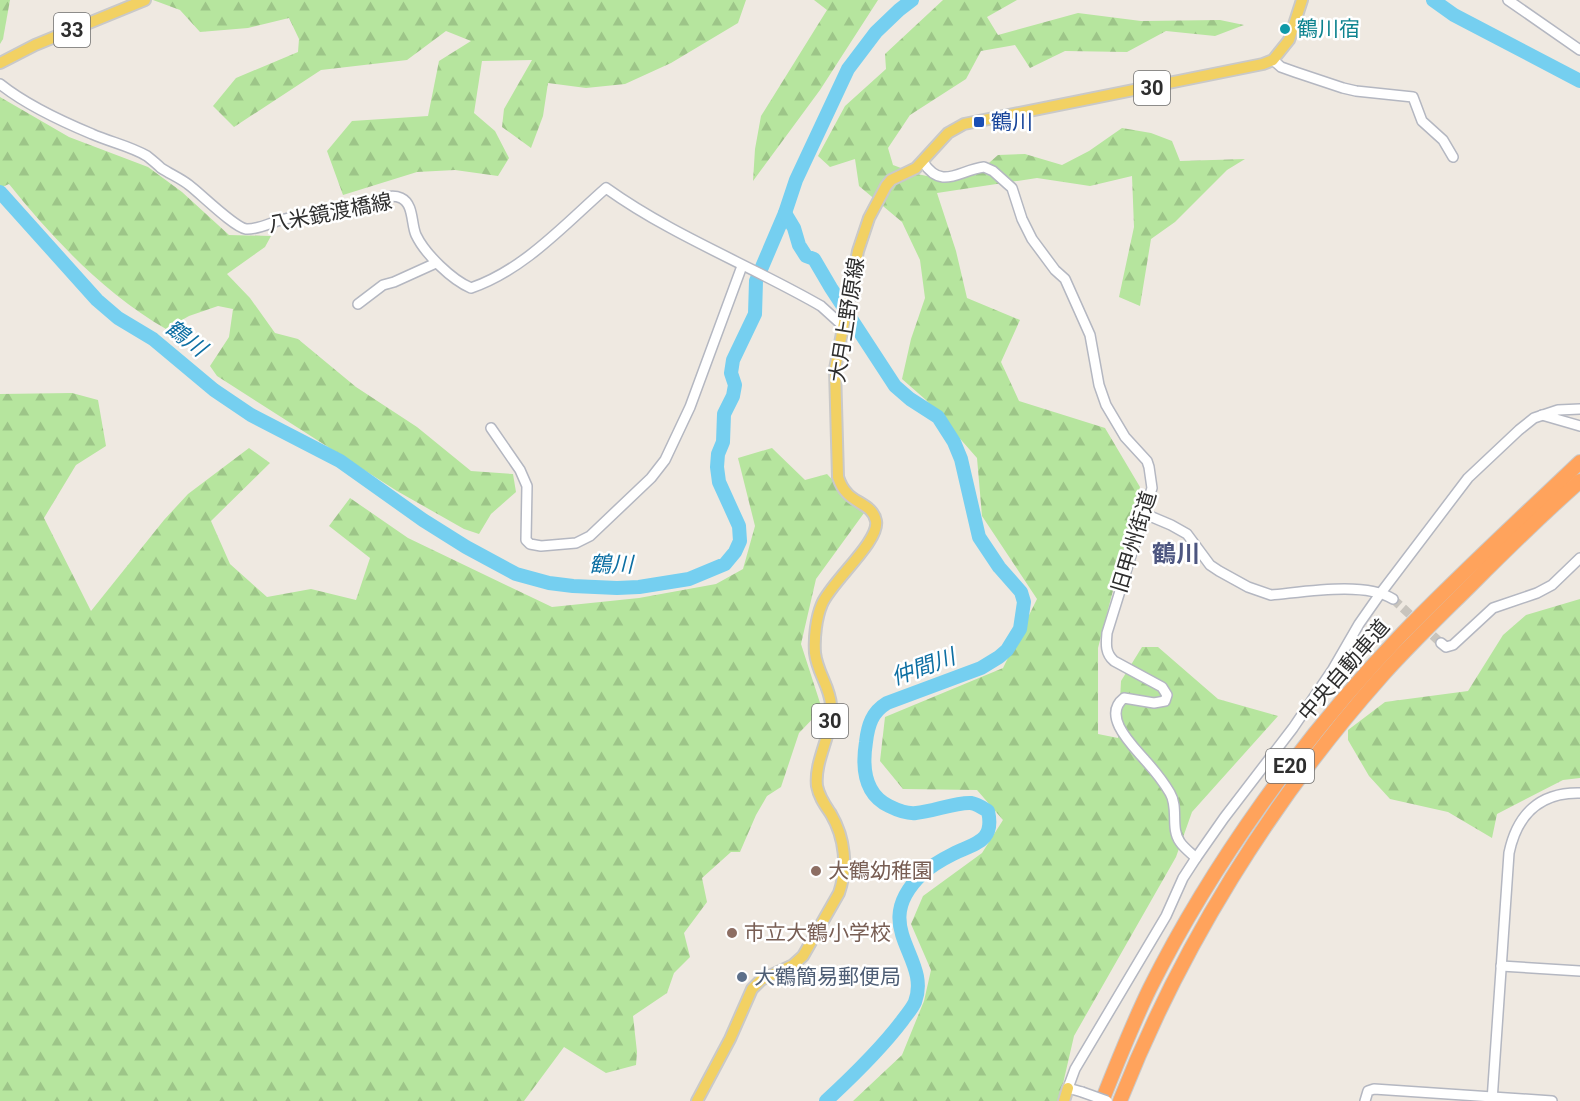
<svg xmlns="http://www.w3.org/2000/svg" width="1580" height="1101" font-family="Roboto,'Noto Sans JP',sans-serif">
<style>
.forest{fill:url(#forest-firs)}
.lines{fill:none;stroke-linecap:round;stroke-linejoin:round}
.river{stroke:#75cff0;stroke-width:14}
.minor-tunnel{stroke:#c8c4bd;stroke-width:9;stroke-dasharray:9 4.5;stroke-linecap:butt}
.minor-casing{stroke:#b4b7c1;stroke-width:12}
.major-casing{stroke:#c9c9c9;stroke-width:14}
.highway-casing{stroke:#c9c9c9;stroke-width:16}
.minor{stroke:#fff;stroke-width:9}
.major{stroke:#f2d163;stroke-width:10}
.highway{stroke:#ffa35c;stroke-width:14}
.minor-bridge-casing{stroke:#b4b7c1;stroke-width:12;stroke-linecap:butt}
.minor-bridge{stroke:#fff;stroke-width:9}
.culture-dot{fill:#0f9aa8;stroke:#fff;stroke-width:2}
.transit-dot{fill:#1a4fb4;stroke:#fff;stroke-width:2}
.education-dot{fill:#8d6e63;stroke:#fff;stroke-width:2}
.service-dot{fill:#5c6f8a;stroke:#fff;stroke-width:2}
.labels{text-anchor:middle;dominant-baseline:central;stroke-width:5;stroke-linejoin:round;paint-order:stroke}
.shield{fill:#fff;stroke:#6d6d6d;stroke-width:1.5}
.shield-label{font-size:20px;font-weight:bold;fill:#2e2e2e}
.culture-label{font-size:21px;fill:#0d838f;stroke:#fff;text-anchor:start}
.transit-label{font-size:21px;fill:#164399;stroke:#fff;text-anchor:start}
.street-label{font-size:21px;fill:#2e2e2e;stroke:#fff}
.education-label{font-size:21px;fill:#785e54;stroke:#fff;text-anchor:start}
.service-label{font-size:21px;fill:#4e5e75;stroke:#fff;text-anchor:start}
.water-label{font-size:22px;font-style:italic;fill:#0d6fa3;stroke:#fff}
.quarter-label{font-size:24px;font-weight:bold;fill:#4d5680;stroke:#fff}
</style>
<defs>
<pattern id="forest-firs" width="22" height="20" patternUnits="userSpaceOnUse" patternTransform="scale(1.5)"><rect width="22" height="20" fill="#b6e59e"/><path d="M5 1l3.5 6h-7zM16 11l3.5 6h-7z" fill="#9dc588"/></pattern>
</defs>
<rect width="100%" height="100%" fill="#efe9e1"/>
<g class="forest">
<path d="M0 0H10L3 39 0 44Z"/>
<path d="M153 0H746L738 23 671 63 625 84 586 88 548 83 543 116 531 148 502 127 504 109 532 60 482 61 474 113 495 131 509 158 498 176 455 170 417 172 343 195 327 151 352 121 428 116 439 61 471 41 446 31 407 60 321 70 234 127 213 106 236 78 298 52 299 39 289 18 248 28 200 32 180 10Z"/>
<path d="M814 0H878L820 90 753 181 755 149 761 116 827 10Z"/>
<path d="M943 0H1017L987 17 998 35 1078 13 1141 21 1220 20 1244 25 1215 36 1166 31 1127 52 1065 51 1030 68 1015 45 981 51 966 79 910 115 888 148 893 165 917 174 937 178 982 169 998 155 1025 154 1062 165 1089 151 1122 128 1151 133 1172 141 1180 161 1245 159 1227 170 1175 222 1151 239 1140 306 1119 297 1134 227 1132 176 1090 186 1037 178 937 193 956 251 967 298 1020 320 1001 362 1019 401 1105 428 1140 487 1098 648V734L1118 738 1121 681 1142 647H1158L1218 699 1278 716 1192 812 1176 857 1074 1036 1059 1101H853L902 1055 924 1001 931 970 911 924 923 896 982 853 1003 820 977 790 903 789 880 761 885 717 1003 668 1037 599 982 516 977 458 926 400 902 379 911 339 925 298 920 260 902 222 859 186 855 159 830 167 818 156 845 106 886 69 885 54Z"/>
<path d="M0 97 69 137 148 167 182 192 229 235 271 236 265 247 227 274 250 298 275 333 298 339 356 387 417 427 471 471 513 474 516 492 491 514 479 534 464 529 397 491 217 376 210 366 229 337 233 309 218 306 189 316 166 329C104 293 53 239 9 184L0 188Z"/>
<path d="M72 393 98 400 106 446 76 465 44 518 91 611 164 520 188 494 249 448 270 463 211 521 230 564 267 597 311 589 356 600 370 558 329 526 350 498 408 538 552 607 639 598 716 584 743 569 755 526 738 458 772 448 805 480 827 474 864 513 816 579 801 644 822 709 799 733 781 787 767 796 756 815 740 852H731L702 878 707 902 684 933 690 957 674 973 667 993 633 1016 637 1052 636 1065 606 1073 564 1047 524 1101H0V394Z"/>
<path d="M1580 599V778L1563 780 1497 814 1492 838 1448 812 1390 799 1369 776 1348 740V730L1385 702 1468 691 1503 635 1526 615Z"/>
</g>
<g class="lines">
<g class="river">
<path d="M1433 0 1454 15 1580 81"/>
<path d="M0 192 97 300 118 318 153 339 214 390 251 415 340 461 423 520 466 547 516 574 549 583 573 586 617 588 639 587 689 579 725 564 735 552 740 541 739 526 719 482 717 467 718 454 723 442 724 414 733 396 735 385 731 373 733 360 755 314 756 281 785 213 796 180 848 69 876 32 899 10 912 0"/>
<path d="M785 213 794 228 799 245 806 256 814 259 831 288 895 386 910 399 938 417 954 442 961 459 979 537 999 567 1021 592 1024 602 1020 629 1007 650 999 657 981 668 887 703C872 712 868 725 866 742 862 767 864 794 889 806 897 810 907 814 916 813 932 812 956 802 971 803 977 804 983 808 988 811 995 842 975 843 953 854 943 859 930 867 922 874 867 927 932 957 915 1002 912 1009 906 1015 902 1021 880 1050 853 1076 826 1101"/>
</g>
<path class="minor-tunnel" d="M1393 599 1441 643"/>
<defs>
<g id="minor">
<path d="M1508 0 1580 50"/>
<path d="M1273 60 1281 67 1295 72 1343 88 1356 91 1413 97 1422 121 1443 140 1453 157"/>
<path d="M0 84C25 104 63 122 92 134 110 142 130 146 147 156 152 160 157 164 161 168 170 174 180 178 189 185 201 194 234 227 246 229 257 230 270 223 281 220 309 212 339 213 366 204 377 200 390 193 401 198 414 204 411 224 416 235 425 254 452 280 471 288 524 270 565 224 606 188 673 236 750 265 821 306L842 325"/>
<path d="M923 162C942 191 959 170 984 167L993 171 1012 188 1022 219 1032 239 1055 270 1065 279 1090 335 1099 385 1106 405 1125 437 1147 461 1149 467 1152 488 1107 633C1106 644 1105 653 1114 661L1162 687 1167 695 1165 701 1154 703 1124 698C1101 716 1133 746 1145 760 1154 770 1163 781 1170 793 1179 808 1170 828 1180 842 1184 848 1191 853 1196 858"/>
<path d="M358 304 383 285 394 282 436 263"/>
<path d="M1542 415 1580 426"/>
<path d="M491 428 520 470 527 486 526 540 530 544 541 546 576 543 590 536 651 478 665 460 690 407 742 266"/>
<path d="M1145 514 1171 525 1187 534 1210 565 1219 571 1248 587 1271 595C1304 592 1365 581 1393 599"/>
<path d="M1441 643 1446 647 1453 645 1493 608 1537 593 1552 585 1580 558"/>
<path d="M1501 966 1580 971"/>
<path d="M1082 1092 1068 1088 1075 1069 1166 916 1183 878 1196 858 1224 818 1293 728 1333 669 1359 624 1380 594 1468 478 1519 430 1534 418 1558 410 1580 409"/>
<path d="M1365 1101 1368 1091 1374 1089 1552 1101"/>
<path d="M1492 1101 1509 853C1517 815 1539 792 1580 793"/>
</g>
<g id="major">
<path d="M0 63 35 45 145 0"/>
<path d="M697 1101 730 1039 752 989 761 980 793 965 803 956 839 893C848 867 845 838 831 814 825 805 819 797 817 786 814 759 834 733 831 705 830 687 817 672 815 653 814 638 816 618 822 604 831 582 880 541 876 521 873 505 855 503 847 493 843 489 840 483 838 477L835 369 858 251 869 218 886 186 891 180 916 168 948 133 964 124 1263 64 1273 60 1289 40 1302 0"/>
<path d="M1064 1101 1068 1088"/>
</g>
<g id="highway">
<path d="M1102 1101C1117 1063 1132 1025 1150 988 1212 864 1304 736 1401 635 1458 576 1520 519 1580 462"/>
<path d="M1120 1101C1180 948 1271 801 1380 678 1410 644 1443 613 1475 581 1509 547 1544 513 1580 481"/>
</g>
</defs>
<use href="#minor" class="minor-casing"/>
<use href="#major" class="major-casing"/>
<use href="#highway" class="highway-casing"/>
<use href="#minor" class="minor"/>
<use href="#major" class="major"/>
<use href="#highway" class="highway"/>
<defs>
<path id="minor-bridge" d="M1082 1092 1107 1101"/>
</defs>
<use href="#minor-bridge" class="minor-bridge-casing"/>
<use href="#minor-bridge" class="minor-bridge"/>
</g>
<circle class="culture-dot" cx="1285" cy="29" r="6"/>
<rect class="transit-dot" x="973" y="116" width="12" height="12" rx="3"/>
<g class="education-dot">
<circle cx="816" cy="871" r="6"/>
<circle cx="732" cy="933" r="6"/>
</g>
<circle class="service-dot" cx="742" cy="977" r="6"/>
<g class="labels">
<g class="shield">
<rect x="54" y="13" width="36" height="34" rx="4.5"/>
<rect x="1134" y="71" width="36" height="34" rx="4.5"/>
<rect x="812" y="704" width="36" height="34" rx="4.5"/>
<rect x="1266" y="749" width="48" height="34" rx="4.5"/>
</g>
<g class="shield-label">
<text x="72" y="30">33</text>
<text x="1152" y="88">30</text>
<text x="830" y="721">30</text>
<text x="1290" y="766">E20</text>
</g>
<g class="culture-label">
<text x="1297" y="29">鶴川宿</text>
</g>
<g class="transit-label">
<text x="991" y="122">鶴川</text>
</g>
<g class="street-label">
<text transform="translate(330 213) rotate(-11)">八米鏡渡橋線</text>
<text transform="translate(847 320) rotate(-81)">大月上野原線</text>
<text transform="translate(1134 542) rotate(-73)">旧甲州街道</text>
<text transform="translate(1344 670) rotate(-49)">中央自動車道</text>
</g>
<g class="education-label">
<text x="828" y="871">大鶴幼稚園</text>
<text x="744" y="933">市立大鶴小学校</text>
</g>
<g class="service-label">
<text x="754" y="977">大鶴簡易郵便局</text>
</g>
<g class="water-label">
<text transform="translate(186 338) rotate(37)">鶴川</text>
<text x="611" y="564">鶴川</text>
<text transform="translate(923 667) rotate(-20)">仲間川</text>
</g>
<g class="quarter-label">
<text x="1176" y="554">鶴川</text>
</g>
</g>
</svg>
